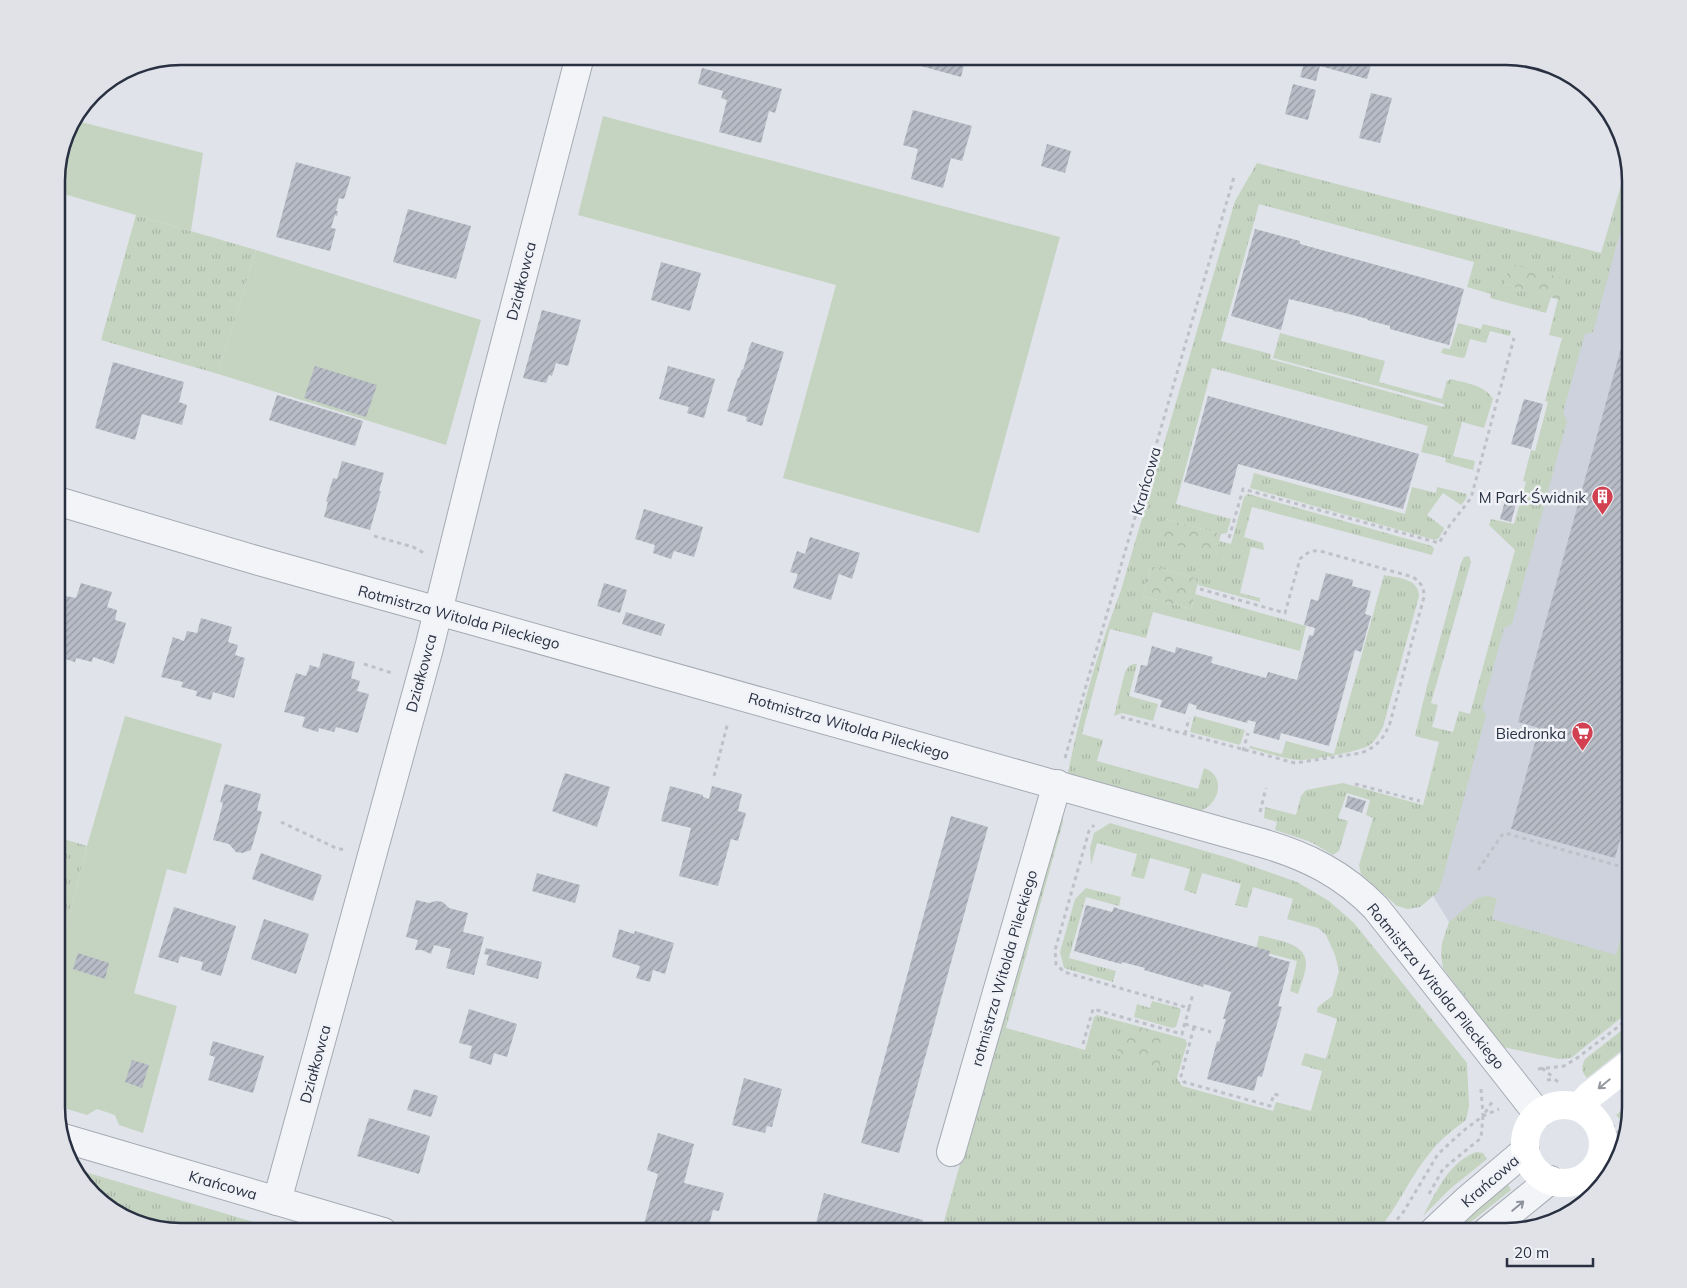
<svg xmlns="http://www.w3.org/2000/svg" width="1687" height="1288" font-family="Mulish,sans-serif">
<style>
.built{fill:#ced2dc}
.grass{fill:url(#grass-tufts)}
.park{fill:url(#park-crowns)}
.garden{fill:#c5d4c1}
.building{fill:url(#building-hatch)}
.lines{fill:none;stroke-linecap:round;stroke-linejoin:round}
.street-casing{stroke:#a5aab3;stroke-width:30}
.path{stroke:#bec1c8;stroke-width:3;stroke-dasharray:4 4;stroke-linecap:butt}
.street{stroke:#f3f4f8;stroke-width:28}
.secondary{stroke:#fff;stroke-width:28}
.oneway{stroke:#9498a0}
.oneway2{stroke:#8e929c}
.labels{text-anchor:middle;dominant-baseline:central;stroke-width:5;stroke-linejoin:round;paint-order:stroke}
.street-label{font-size:15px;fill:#283041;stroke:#f0f2f7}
.poi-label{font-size:15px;fill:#283041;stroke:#f0f2f7;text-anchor:end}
.rim{fill:none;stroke:#283041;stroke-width:2.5}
</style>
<defs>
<pattern id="grass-tufts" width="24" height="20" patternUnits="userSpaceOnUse" patternTransform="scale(1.25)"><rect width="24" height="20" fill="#c5d4c1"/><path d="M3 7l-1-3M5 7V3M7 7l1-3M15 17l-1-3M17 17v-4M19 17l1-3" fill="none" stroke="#a9b6a7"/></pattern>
<pattern id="park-crowns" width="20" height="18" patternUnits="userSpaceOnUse" patternTransform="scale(1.25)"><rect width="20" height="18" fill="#c5d4c1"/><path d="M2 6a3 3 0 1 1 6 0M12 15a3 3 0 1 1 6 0" fill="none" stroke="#a9b6a7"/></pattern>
<pattern id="building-hatch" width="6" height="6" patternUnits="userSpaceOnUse" patternTransform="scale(1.25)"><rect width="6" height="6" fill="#b7bcc6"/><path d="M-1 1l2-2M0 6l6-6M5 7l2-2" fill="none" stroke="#9599a2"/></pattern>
</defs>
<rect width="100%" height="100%" fill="#e0e3e9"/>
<path class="built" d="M1627 165 1631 181V989L1449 922 1427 886Z"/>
<g class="grass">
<path d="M1257 163 1601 253 1627 165 1631 181V192L1593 332 1585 334 1563 412 1567 421 1512 624 1504 628 1482 709 1486 715 1441 884 1438 892 1425 903 1420 907 1408 909 1397 906 1361 874 1359 865 1373 818 1366 815 1370 800 1347 793 1338 818 1348 821 1339 851 1333 855 1311 842 1275 830 1277 822 1264 818 1265 807 1296 815 1301 796 1306 790 1343 783 1423 805 1439 742 1415 736 1427 686 1461 563 1464 557 1469 556 1471 562 1431 703 1438 705 1432 727 1453 732 1459 711 1470 714 1515 550 1489 525 1491 519 1514 524 1526 482 1523 481 1531 450 1535 451 1548 402 1545 401 1562 338 1549 335 1558 299H1560L1565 279 1504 284 1551 297 1546 313 1490 298 1491 294 1467 287 1474 262 1259 204 1221 341 1271 354 1270 359 1444 407V404L1273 358 1280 333 1385 361 1379 382 1442 399 1447 381 1451 379C1465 383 1485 385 1493 399L1484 428 1462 422 1453 456 1475 461 1473 470 1445 462 1446 458 1421 452 1428 426 1212 368 1176 504 1231 519 1227 533 1221 534 1165 519 1216 555 1219 541 1231 544 1244 497 1248 494 1432 546 1434 549 1432 555 1252 507 1244 537 1263 543 1264 550 1251 547 1240 593 1260 598V602L1198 585 1199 579 1151 566 1143 596 1191 609 1195 594 1306 626 1300 651 1153 612 1146 638 1110 629 1082 734 1103 740 1097 761 1198 789 1204 768C1227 776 1219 805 1200 811L1068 773C1080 711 1099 649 1121 590L1235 201Z"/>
<path d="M136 215 256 250 218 374 101 340Z"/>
<path d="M1458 323 1481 329 1483 324 1511 331 1510 336 1490 331 1486 343 1470 339 1465 357 1462 358 1441 353 1443 348 1450 349Z"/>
<path d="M1254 473 1405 514 1412 487 1436 493 1437 487 1467 494 1466 499 1461 505 1443 493 1427 515 1444 528 1439 538 1435 540 1250 488Z"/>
<path d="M1384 575C1397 578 1419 578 1419 596L1383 727C1379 734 1376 741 1368 746 1356 752 1313 760 1299 760 1282 759 1265 752 1249 748L1250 746 1282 754 1286 741 1334 754Z"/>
<path d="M1134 664H1137L1129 696 1158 704 1153 721 1122 713 1114 716 1125 672 1129 666Z"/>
<path d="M1194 716 1245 730 1240 745 1190 732Z"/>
<path d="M1063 810V822L1006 1028 1085 1050 1094 1017 1097 1015 1185 1039 1187 1043 1177 1078 1182 1086 1273 1111 1276 1102 1311 1111 1322 1071 1301 1065 1305 1053 1326 1059 1337 1019 1317 1012 1318 1007 1332 996 1339 971 1335 955 1326 935 1318 928 1287 919 1293 899 1253 887 1247 908 1235 905 1241 884 1202 873 1196 894 1184 890 1190 869 1150 858 1144 879 1131 876 1137 854 1097 843 1091 865 1090 848 1094 833 1110 823 1232 859 1297 882 1329 901 1354 923 1467 1063 1469 1106 1466 1120C1453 1130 1439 1140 1429 1154 1409 1179 1397 1208 1377 1232H941L995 1039Z"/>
<path d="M57 837 87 846 57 964Z"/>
<path d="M1086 888 1121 897 1119 906 1086 897 1069 958 1116 971 1113 982 1064 968 1060 952 1075 899Z"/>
<path d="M1486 896 1497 898 1492 919 1616 955 1622 933 1631 934V1010L1571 1058 1559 1059 1503 1047 1443 968 1441 955 1442 943 1449 922 1477 898Z"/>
<path d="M1259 936H1262C1276 940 1306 943 1306 963 1306 973 1301 984 1298 994L1290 991 1297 961 1256 950Z"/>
<path d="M1152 1001 1179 1008 1181 1010 1176 1027 1172 1028 1134 1017 1137 1004 1150 1008Z"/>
<path d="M1631 1023V1043L1587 1078C1581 1071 1581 1068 1585 1059Z"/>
<path d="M1631 1103 1629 1117 1622 1122 1616 1115Z"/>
<path d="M1476 1152 1483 1153 1487 1159 1451 1188 1423 1216C1437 1191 1448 1163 1476 1152Z"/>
<path d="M75 1169 270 1227 268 1232H181L140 1225 105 1206Z"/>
<path d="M1507 1183 1511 1190 1462 1229 1458 1228V1224Z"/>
</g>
<g class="park">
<path d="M1510 264 1566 279 1560 300 1504 284Z"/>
<path d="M1165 519 1221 534 1216 555 1159 541Z"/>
<path d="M1151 566 1199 579 1191 609 1143 596Z"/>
<path d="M1125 1023 1169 1035 1160 1068 1116 1055Z"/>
</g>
<g class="garden">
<path d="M603 116 1060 237 979 533 783 478 836 285 578 215Z"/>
<path d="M73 120 203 153 191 231 57 192V172L69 126Z"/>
<path d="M256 250 481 320 446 445 218 374Z"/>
<path d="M125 716 222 744 186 874 167 869 134 993 177 1006 143 1133 119 1125 115 1115 97 1109 87 1115 57 1106V964L87 846Z"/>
</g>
<g class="building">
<path d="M920 56H966L961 77 917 65Z"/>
<path d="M1286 56H1367L1373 58 1367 79 1320 66 1316 81 1300 77 1304 63 1285 58Z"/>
<path d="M702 68 782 89 775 113 769 111 761 143 719 132 727 100 721 98 723 91 698 84Z"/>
<path d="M1293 84 1316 90 1308 120 1285 114Z"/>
<path d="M1371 93 1392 98 1380 143 1359 138Z"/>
<path d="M913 110 972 126 962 161 951 158 943 188 911 179 918 149 903 145Z"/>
<path d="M1047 144 1071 151 1065 173 1041 166Z"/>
<path d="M296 162 351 177 344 199 339 198 336 211H338L337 216 335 215 331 228 336 229 330 251 276 237Z"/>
<path d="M408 209 471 226 456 279 393 262Z"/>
<path d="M1255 229 1300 241V244L1464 289 1449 345 1390 329V326L1367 320 1368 319 1337 311V312L1333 311 1334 310 1289 299 1281 330 1231 316Z"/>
<path d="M661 262 701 273 690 311 651 300Z"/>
<path d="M542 310 581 320 568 366 556 363 552 376 549 375 546 383 523 378Z"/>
<path d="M1631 312V801L1615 858 1511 829 1539 728 1518 722Z"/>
<path d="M752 342 784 352 762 426 746 421 747 417 727 411 738 378H739L742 369 743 370 749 350H748Z"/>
<path d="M113 362 184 382 179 402 187 405 182 425 142 414 135 440 95 428Z"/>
<path d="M315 366 377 385 366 417 304 398Z"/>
<path d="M668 366 715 379 704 418 687 413 689 407 659 399Z"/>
<path d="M277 395 363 421 355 446 269 420Z"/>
<path d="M1208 396 1419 454 1403 509 1238 464 1230 495 1184 482Z"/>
<path d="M1524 399 1543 404 1531 449 1511 444Z"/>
<path d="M342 461 384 473 379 491H381L370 530 324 517 328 502H326L333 478 337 479Z"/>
<path d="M1505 501 1516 504 1511 522 1500 519Z"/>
<path d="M644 509 703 527 694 557 674 551 671 559 653 553 655 545 635 539Z"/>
<path d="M810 537 860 553 852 579 839 574 831 600 793 588 798 574 790 572 797 551 805 554Z"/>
<path d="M1326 573 1353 580 1352 586 1371 591 1365 614 1371 616 1361 652 1355 650 1329 746 1281 733 1279 740 1253 733 1256 722 1248 720 1247 723 1222 716 1196 709 1197 706 1189 703 1185 714 1160 707 1162 700 1134 692 1141 665 1147 666 1152 646 1175 653 1176 647 1213 657 1211 663 1266 678 1268 672 1297 680 1309 635 1313 636 1315 628 1304 625 1311 599 1318 601Z"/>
<path d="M81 583 112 592 107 607 117 610 115 620 126 623 114 664 93 657 92 662 76 658 75 662 59 657 62 648 57 647V603L64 605 66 596 76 598Z"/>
<path d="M604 583 627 590 620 613 597 606Z"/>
<path d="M626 612 665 624 661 636 622 624Z"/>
<path d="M201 618 232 627 228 642 238 645 235 655 245 658 234 698 213 692 211 700 196 696 197 691 181 687 183 682 161 677 173 637 184 641 187 631 197 633Z"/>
<path d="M323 653 355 662 351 678 360 681 357 691 369 694 358 733 336 727 334 732 319 728 318 732 302 727 305 717 284 712 296 673 306 676 310 665 319 668Z"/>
<path d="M565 773 610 787 597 827 552 811Z"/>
<path d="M225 784 261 794 257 810 262 812 251 850 242 853 236 852 229 844 213 840 223 803 220 802Z"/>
<path d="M670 786 703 795V797L709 799 712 786 742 794 738 811 746 813 738 841 731 839 718 886 679 876 691 828 661 821Z"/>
<path d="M1348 796 1366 801 1362 813 1345 807Z"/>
<path d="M951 816 988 827 899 1153 861 1143Z"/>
<path d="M261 853 322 875 313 901 252 879Z"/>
<path d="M537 873 580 885 575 903 532 891Z"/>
<path d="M416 900 429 903 436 901 443 902 449 908 468 913 463 932 484 937 474 975 446 968 451 949 434 945 431 954 422 950H415L418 940 406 937Z"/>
<path d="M1086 905 1112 912 1114 907 1119 909 1270 951 1269 956 1290 962 1278 1006 1282 1007 1266 1062 1262 1077 1258 1076 1254 1091 1207 1079 1217 1041 1219 1042 1226 1019H1223L1231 992 1204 984 1203 987 1144 970 1145 968 1122 962 1121 964 1074 951Z"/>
<path d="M174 907 236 926 221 976 201 970 203 962 180 956 178 963 158 957Z"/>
<path d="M264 919 309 934 296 974 251 959Z"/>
<path d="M619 929 634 934 635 931 674 943 665 974 653 970 650 982 636 978 640 966 612 957Z"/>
<path d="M486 948 542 962 538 979 486 965 489 955 484 954Z"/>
<path d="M78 953 109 963 105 979 73 969Z"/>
<path d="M469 1009 517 1024 507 1057 494 1053 491 1065 469 1058 472 1046 459 1043Z"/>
<path d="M213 1041 264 1056 253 1093 208 1080 215 1057 209 1055Z"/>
<path d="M132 1060 149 1065 142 1088 125 1082Z"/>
<path d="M744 1078 782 1089 772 1127 767 1126 765 1133 732 1125Z"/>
<path d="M414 1089 438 1096 431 1117 407 1110Z"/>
<path d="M369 1118 430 1136 419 1174 357 1156Z"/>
<path d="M658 1133 694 1144 684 1183 724 1193 719 1211 713 1210 707 1232H672L644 1224 658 1174 647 1170Z"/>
<path d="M824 1193 923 1220 920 1232 814 1231Z"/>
</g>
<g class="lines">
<defs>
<g id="street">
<path d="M57 501 259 561 474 621 1262 843C1307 856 1343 874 1376 908L1538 1114"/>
<path d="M63 1138 383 1232"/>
<path d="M951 1152 1057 784"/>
<path d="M277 1201 429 648 489 405 580 56"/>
<path d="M1433 1232 1467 1200 1525 1151"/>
<path d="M1486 1232 1550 1180"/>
</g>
</defs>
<use href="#street" class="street-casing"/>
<g class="path">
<path d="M374 536 413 547 424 553"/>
<path d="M1229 538 1243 489 1439 543 1450 525 1471 498 1514 338"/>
<path d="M364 664 392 673"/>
<path d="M1121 717 1295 763 1361 753C1377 747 1384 738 1390 723L1424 597C1424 587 1421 583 1413 577L1320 551C1311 550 1306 553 1300 559L1285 613 1200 589"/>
<path d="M1185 734 1189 718"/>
<path d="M1243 751 1248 733"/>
<path d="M1065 758 1234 177"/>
<path d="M714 776 728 722"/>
<path d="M1355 784 1420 801"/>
<path d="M1260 812 1266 788"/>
<path d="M281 822 336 848 345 850"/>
<path d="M1478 870 1502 835 1505 833 1626 868 1631 849"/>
<path d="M1189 1008 1193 994"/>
<path d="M1185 1024 1211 1032"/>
<path d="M1194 1027 1181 1076 1184 1082 1270 1106 1274 1094 1281 1096"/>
<path d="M1083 1044 1093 1009 1182 1034 1189 1008 1064 972 1056 964 1055 950 1089 831 1094 825"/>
<path d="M1542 1068 1554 1078"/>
<path d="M1538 1069 1564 1066 1577 1058 1631 1017"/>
<path d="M1547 1080 1554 1079 1561 1084"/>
<path d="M1481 1089 1483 1115"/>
<path d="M1607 1118 1625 1141"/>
<path d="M1604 1120 1611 1134 1614 1148 1620 1155"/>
<path d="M1429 1194 1443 1169 1481 1138 1483 1116 1492 1102"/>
<path d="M410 1223 438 1232"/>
<path d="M1387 1232 1404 1211 1438 1154 1463 1131 1483 1116 1499 1109"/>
</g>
<use href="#street" class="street"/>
<g class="secondary">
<circle cx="1564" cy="1144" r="39"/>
<path d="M1580 1106 1589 1096 1631 1063"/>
</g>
</g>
<defs><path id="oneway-shaft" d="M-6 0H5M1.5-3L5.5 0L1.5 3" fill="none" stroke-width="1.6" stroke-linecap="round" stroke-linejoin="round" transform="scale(1.25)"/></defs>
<use class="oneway" href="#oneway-shaft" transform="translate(1604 1084) rotate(141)"/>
<use class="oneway2" href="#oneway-shaft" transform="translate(1518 1206) rotate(-40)"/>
<defs>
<symbol id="building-pin" viewBox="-11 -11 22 30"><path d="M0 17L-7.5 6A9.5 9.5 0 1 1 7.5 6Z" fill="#d24151" stroke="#f0f2f7"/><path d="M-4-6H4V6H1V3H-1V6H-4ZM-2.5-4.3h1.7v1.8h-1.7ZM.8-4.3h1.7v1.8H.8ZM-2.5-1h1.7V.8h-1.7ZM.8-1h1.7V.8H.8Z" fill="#fff"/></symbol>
<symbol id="supermarket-pin" viewBox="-11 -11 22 30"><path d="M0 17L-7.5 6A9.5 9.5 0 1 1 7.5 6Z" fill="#d24151" stroke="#f0f2f7"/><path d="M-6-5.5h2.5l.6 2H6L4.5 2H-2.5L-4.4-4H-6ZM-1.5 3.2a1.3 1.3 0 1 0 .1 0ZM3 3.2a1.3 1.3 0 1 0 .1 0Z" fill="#fff"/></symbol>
</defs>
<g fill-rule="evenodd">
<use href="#building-pin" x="1590" y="484" width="25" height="34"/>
<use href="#supermarket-pin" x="1570" y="720" width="25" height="34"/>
</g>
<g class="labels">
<g class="street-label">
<text transform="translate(521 281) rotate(-76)">Działkowca</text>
<text transform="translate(1146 481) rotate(-74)">Krańcowa</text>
<text transform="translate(459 617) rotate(15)">Rotmistrza Witolda Pileckiego</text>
<text transform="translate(421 673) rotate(-75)">Działkowca</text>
<text transform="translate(849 726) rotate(16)">Rotmistrza Witolda Pileckiego</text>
<text transform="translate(1004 968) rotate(-74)">rotmistrza Witolda Pileckiego</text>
<text transform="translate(1436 986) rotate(51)">Rotmistrza Witolda Pileckiego</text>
<text transform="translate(315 1064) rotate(-75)">Działkowca</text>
<text transform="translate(1490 1181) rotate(-41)">Krańcowa</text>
<text transform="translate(223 1185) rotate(16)">Krańcowa</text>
</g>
<g class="poi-label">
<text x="1586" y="497">M Park Świdnik</text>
<text x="1566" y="733">Biedronka</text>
</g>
</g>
<path d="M0 0H1687V1288H0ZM181 65H1506A116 116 0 0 1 1622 181V1107A116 116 0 0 1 1506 1223H181A116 116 0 0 1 65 1107V181A116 116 0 0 1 181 65Z" fill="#e0e2e8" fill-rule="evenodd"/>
<path class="rim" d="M181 65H1506A116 116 0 0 1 1622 181V1107A116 116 0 0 1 1506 1223H181A116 116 0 0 1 65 1107V181A116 116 0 0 1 181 65Z"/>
<path d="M1507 1258v8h86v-8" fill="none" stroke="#283041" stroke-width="2.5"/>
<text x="1514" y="1258" font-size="15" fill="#283041" stroke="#f0f2f7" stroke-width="4" paint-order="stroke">20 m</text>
</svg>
